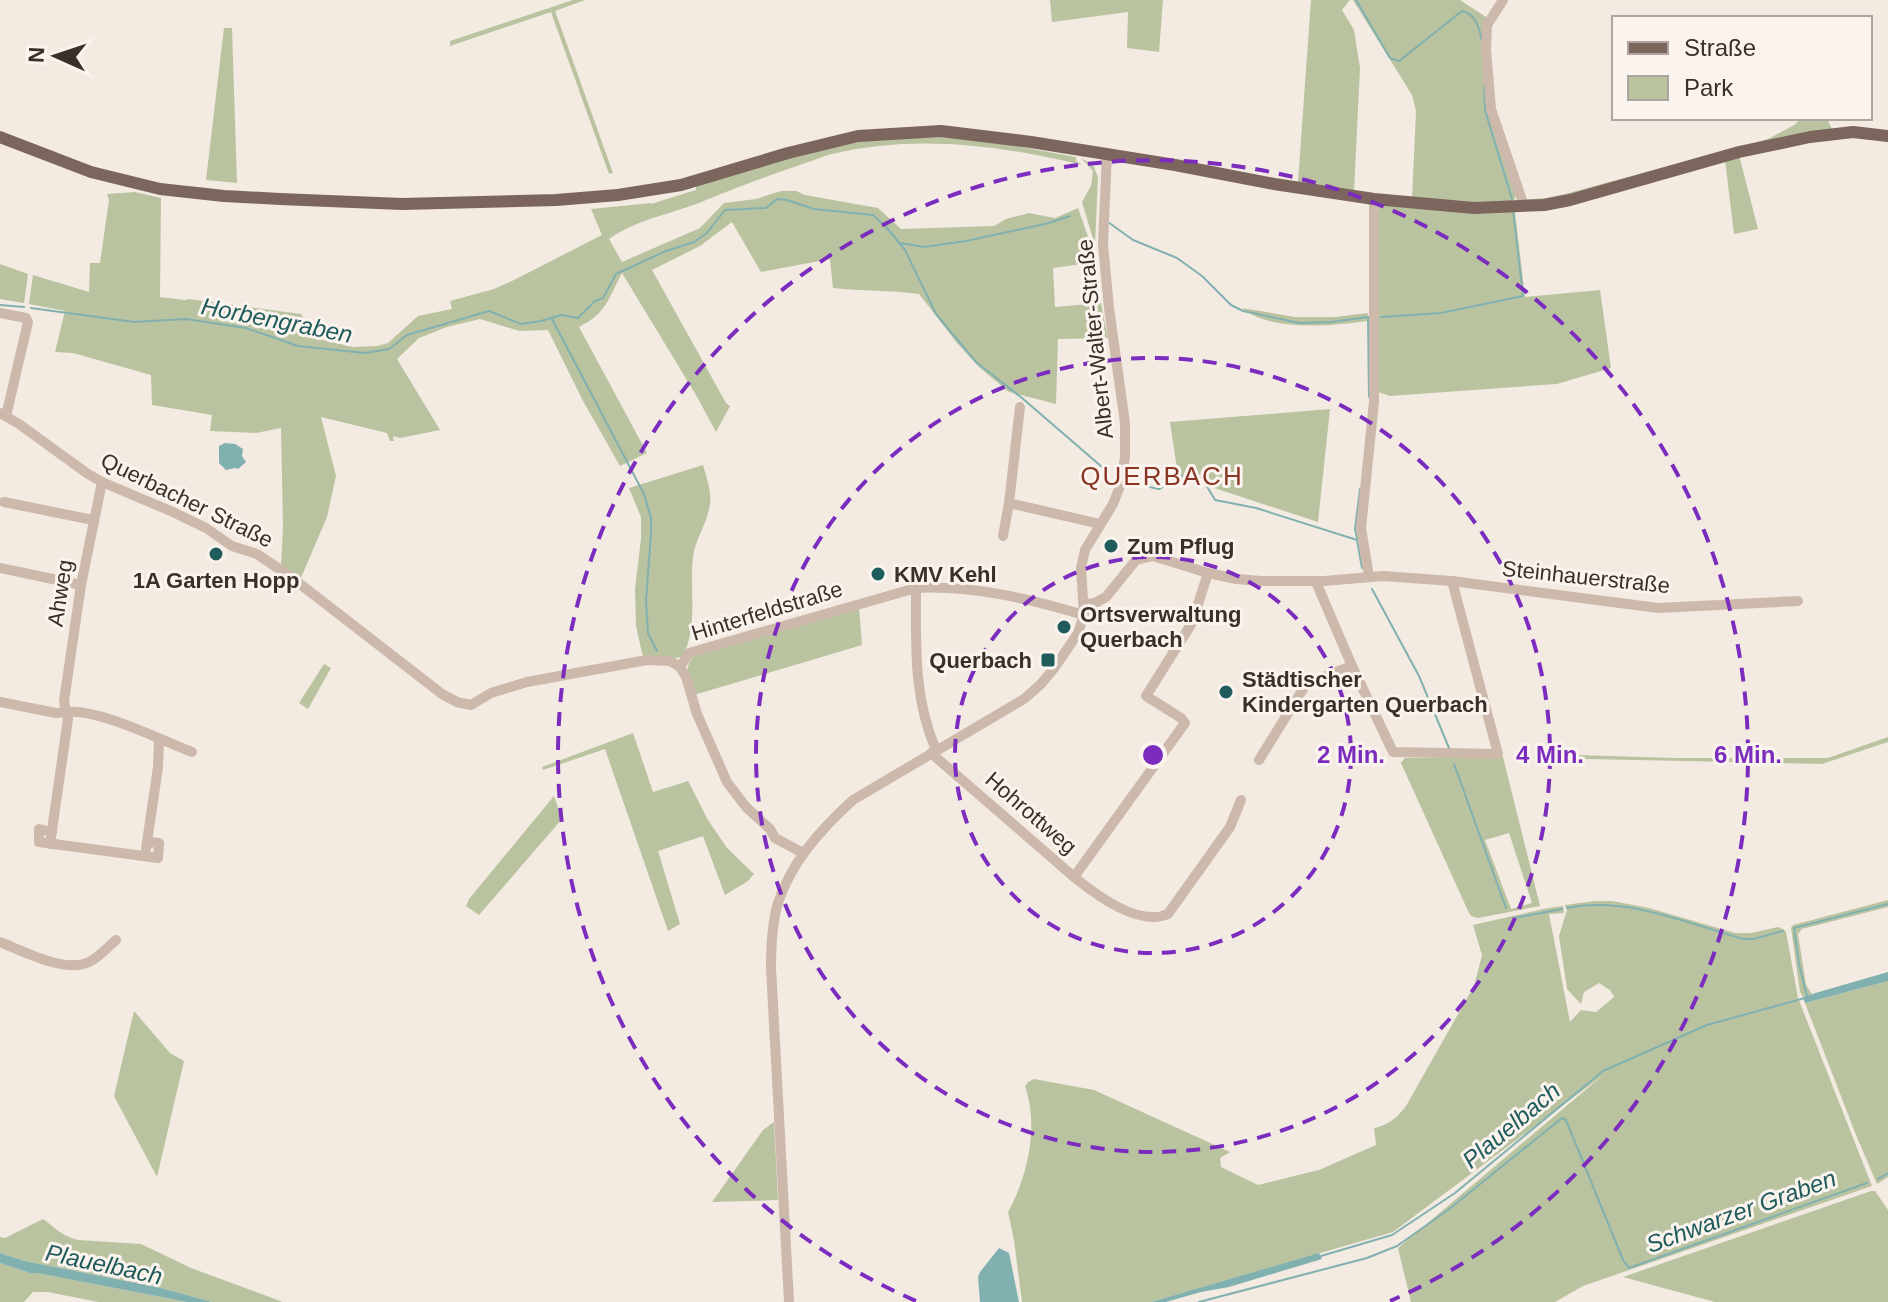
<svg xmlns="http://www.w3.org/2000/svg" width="1888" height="1302" font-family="Arial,sans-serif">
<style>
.green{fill:#bac3a0;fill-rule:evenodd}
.water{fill:#80b1b0}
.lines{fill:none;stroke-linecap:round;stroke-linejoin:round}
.stream{stroke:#80b1b0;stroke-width:2}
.minor{stroke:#ccb9ac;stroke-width:10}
.major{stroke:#7c655c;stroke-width:12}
.ring{fill:none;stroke:#7b2cbf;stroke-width:4;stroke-dasharray:14 10}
.poi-dot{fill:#205c5c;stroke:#fbf4ee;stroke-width:3}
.labels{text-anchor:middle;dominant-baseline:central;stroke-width:6;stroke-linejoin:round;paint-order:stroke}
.street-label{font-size:22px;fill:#3a2f2b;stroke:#fbf4ee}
.poi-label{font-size:22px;font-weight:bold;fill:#3a2f2b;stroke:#fbf4ee;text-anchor:start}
.water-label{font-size:24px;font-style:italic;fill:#205c5c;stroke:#fbf4ee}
.quarter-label{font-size:26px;letter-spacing:2px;fill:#893624;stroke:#fbf4ee}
.centre{fill:#7b2cbf;stroke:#fbf4ee;stroke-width:4}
.ring-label{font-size:24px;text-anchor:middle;font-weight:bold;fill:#7b2cbf;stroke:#fbf4ee;stroke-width:6;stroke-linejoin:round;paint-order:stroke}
</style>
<rect width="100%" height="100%" fill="#f3eae1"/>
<g class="green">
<path d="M573 0H585L555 11 613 173 609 174 551 12 450 46V41Z"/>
<path d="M1050 0H1163L1159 52 1127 48 1128 12 1052 22Z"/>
<path d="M1311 0H1350L1342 10 1354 30 1360 68 1354 191 1298 182Z"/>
<path d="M1353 0H1460L1486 17 1483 57 1515 190V199L1509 203 1493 204 1412 198 1416 111 1412 95Z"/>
<path d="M224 28H232L237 183 206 180Z"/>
<path d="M1799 119 1828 121 1833 131 1555 200H1522L1546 198 1565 194 1768 139 1796 124Z"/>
<path d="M945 137 989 141 1076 157V161L1082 165C1000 145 915 134 832 154 821 157 809 162 797 166 766 176 736 188 706 200 671 215 641 217 609 239L622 262 700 228 724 203 756 199 781 191H796L805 195 878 208 901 229 994 226 1006 219 1029 213 1055 218 1078 208 1097 262 1053 268 1055 307 1101 303 1108 338 1058 339 1056 404 1009 392 980 368 957 343 919 294C891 290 862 291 833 288L830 259 761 272 732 222 700 246 652 270 726 403 730 406 716 432 696 395 622 273C608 299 607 313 579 327L647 453 620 466 583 401 548 330 519 331 480 319 447 327 419 338 397 359 440 430 400 438 393 436 394 441H390L387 433 321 417 336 476 327 517 300 580 281 565 283 527 281 428 256 433 210 431 212 415 152 405 151 375 73 353 55 352 65 311 29 304 33 275 89 292 90 263H100L109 200 107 194 135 192 161 198 160 297 185 300 189 299 301 314 315 338 353 347 377 346 388 343 418 316 452 309 450 301 494 289 514 280 602 235 591 209 651 203V204L696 190V185L777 160 870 139Z"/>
<path d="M1739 155 1758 229 1734 234 1725 160Z"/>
<path d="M1081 158 1093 165 1098 177 1095 245 1082 202 1091 186 1093 171Z"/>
<path d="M1381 204 1515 212 1525 297 1600 290 1611 368 1557 384 1390 396 1378 392V208Z"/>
<path d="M0 264 28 274 24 303 0 299Z"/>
<path d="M1242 308 1295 317H1335L1368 313 1367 321C1331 326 1271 332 1242 308Z"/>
<path d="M1330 409 1318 522 1178 476 1170 422Z"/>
<path d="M703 465C707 479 713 495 709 509 706 525 695 540 693 557 689 587 699 628 682 657L676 658 664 656 643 657 636 626 635 589 641 539V517L629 488Z"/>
<path d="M859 606 862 645 694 695C689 679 682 668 695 655Z"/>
<path d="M324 664 331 668 308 709 299 703Z"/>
<path d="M633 733 653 792 688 781 708 820 727 848 754 874 748 881 725 895 703 836 658 851 680 924 668 931 605 749 543 770 542 767Z"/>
<path d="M1888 737V742L1822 764 1587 759 1569 760 1565 764 1564 759H1566L1565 756 1576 755 1676 758H1828Z"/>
<path d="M1503 757 1540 906 1478 918 1471 916 1468 911 1401 763 1405 758ZM1509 833 1532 903 1511 909 1485 840Z"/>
<path d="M554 796 562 819 479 915 466 906 469 899Z"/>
<path d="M1888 900V907L1802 929 1798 934 1806 985 1812 994 1803 997 1800 992 1791 928 1793 925Z"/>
<path d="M1595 901H1612L1649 908 1735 933H1751L1778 927 1783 929 1786 932 1798 998 1872 1186 1583 1286 1555 1302H1411L1398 1248 1602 1076 1393 1232 1151 1302H1022L1014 1240 1008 1212C1028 1176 1039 1126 1025 1086L1028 1082 1034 1079 1094 1090 1230 1152 1220 1158 1221 1167 1258 1185 1319 1170 1376 1145 1374 1128C1388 1125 1397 1118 1406 1106L1474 986 1482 955 1473 925 1548 908 1563 906 1564 913 1549 914 1570 1022 1581 1010 1596 1012 1614 997 1610 990 1599 983 1584 992 1581 1004 1567 989 1559 936 1567 910 1565 905Z"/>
<path d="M1888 981V1177L1877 1184 1856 1135 1805 1003Z"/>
<path d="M134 1011 170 1053 184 1061 157 1177 114 1096Z"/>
<path d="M774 1122 778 1200 712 1202 763 1130Z"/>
<path d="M1871 1191H1875L1888 1210V1302H1715L1623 1277Z"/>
<path d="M43 1219C57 1229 60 1235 78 1240L141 1244 191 1268 283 1302H212L161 1288 25 1261 0 1253V1237L5 1238Z"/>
<path d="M0 1263 33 1274 37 1273 187 1302H98L48 1292H33L24 1302H0Z"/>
</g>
<g class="water">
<path d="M225 443 235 444 243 449 242 456 246 462 238 469 235 468 226 470 219 463V446Z"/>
<path d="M1888 972V981L1805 1003 1803 997 1812 994Z"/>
<path d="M999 1248 1009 1253 1019 1302H980L978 1277 980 1272Z"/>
<path d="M0 1253 25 1261 161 1288 212 1302H187L37 1273 33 1274 0 1263Z"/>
<path d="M1319 1253 1322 1259 1229 1287 1201 1292 1166 1302H1151Z"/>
</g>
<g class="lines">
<g class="stream">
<path d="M1356 0 1390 58 1399 61 1462 11C1476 14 1479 28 1482 40"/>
<path d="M1484 86 1485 110 1512 199"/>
<path d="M1108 222 1133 240 1177 258 1202 276 1231 305 1243 311 1299 323 1331 322 1368 317 1369 397"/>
<path d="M900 243 924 247 966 241 1049 223 1070 216"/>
<path d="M0 305 24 307"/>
<path d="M31 308 134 322 186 319 246 328 298 346 365 353 389 349 407 335 489 311 521 324 541 321 561 315 578 318 595 301 603 298 616 274 666 251 694 242 707 233 725 210 766 208 777 199 787 200 814 209 873 215 887 228 905 250 936 314 976 362 1022 398 1109 473"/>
<path d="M1381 317 1441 313 1523 296 1513 210"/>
<path d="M552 319 644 494 651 518V533L646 600 648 633 657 651"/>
<path d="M1127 482 1159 489 1187 474 1202 478 1215 500 1256 508 1357 540 1362 568"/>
<path d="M1357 538 1355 529 1360 489"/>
<path d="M1372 589 1419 676 1449 748"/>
<path d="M1454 764 1506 908"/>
<path d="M1567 908C1626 896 1687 923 1743 939H1753L1783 931"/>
<path d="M1514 918 1562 909"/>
<path d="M1807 996 1799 964 1794 928 1888 904"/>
<path d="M1878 1179 1888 1173"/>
<path d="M1321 1256 1392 1235 1455 1193 1603 1071 1707 1025 1805 998"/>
<path d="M1199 1302 1367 1258 1397 1246 1448 1210 1562 1118 1566 1120 1623 1260 1629 1268 1867 1183"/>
</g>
<g class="minor">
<path d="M1503 0 1487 25 1486 50 1491 109 1524 206"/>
<path d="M0 313 26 318 28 322 6 416"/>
<path d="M1020 407 1009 503 1100 524"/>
<path d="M0 413 19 424 88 474 102 482 173 512 206 528 232 546 257 554 291 577 442 694 457 702 471 705 491 693 527 682 647 660 670 661 680 667 686 677 697 714 727 782 746 807 770 829 775 838 803 853"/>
<path d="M4 502 93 520"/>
<path d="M1003 536 1009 503"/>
<path d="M0 568 81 585"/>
<path d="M1369 576 1361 528 1374 402V199"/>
<path d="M1316 582 1352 666 1393 752 1498 754 1452 581"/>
<path d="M916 588C916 644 913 697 936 750"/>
<path d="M1085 604 1095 603 1106 597 1136 560 1153 556 1208 573 1236 579 1261 581H1324L1383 576 1452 581 1658 608 1798 601"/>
<path d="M680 667 689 653 916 588C972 585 1031 599 1084 615"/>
<path d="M0 702 56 713 66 712 64 701 81 585 102 482"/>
<path d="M931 753 1074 877 1185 723 1181 718 1146 696 1192 623 1208 573"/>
<path d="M1259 760 1306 684 1352 666"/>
<path d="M52 832 39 829V842L158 858 159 843 147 842"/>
<path d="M50 844 68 719 66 712C98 708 160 740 192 752"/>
<path d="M146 849 158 767 159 740"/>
<path d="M1074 877C1096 895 1139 927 1168 914L1230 827 1241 800"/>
<path d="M0 942C23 951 68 975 91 961 100 956 108 947 116 940"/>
<path d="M789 1302 771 968C771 947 772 926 777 906 790 863 821 829 853 800L1024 699 1041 684 1055 667 1078 633 1084 615 1081 568 1085 550 1113 504 1120 486 1125 457V423L1109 308 1103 244 1107 153"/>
</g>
<path class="major" d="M0 137 91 172 160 189 224 196 280 199 402 204 556 200 618 195 681 185 788 153 858 136 941 131 1031 142 1175 165 1274 184 1374 199 1474 208 1544 205 1570 200 1739 152 1810 137 1853 132 1888 136"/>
</g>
<g class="ring">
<circle cx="1153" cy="755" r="198"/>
<circle cx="1153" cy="755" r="397"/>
<path d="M916 1301A595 595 0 1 1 1390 1301"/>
</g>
<g class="poi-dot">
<circle cx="1111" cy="546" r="8"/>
<circle cx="216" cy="554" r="8"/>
<circle cx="878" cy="574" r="8"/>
<circle cx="1064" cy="627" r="8"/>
<rect x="1040" y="652" width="16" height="16" rx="4"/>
<circle cx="1226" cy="692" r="8"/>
</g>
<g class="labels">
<g class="street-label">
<text transform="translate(1095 339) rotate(-96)">Albert-Walter-Straße</text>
<text transform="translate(187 500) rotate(26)">Querbacher Straße</text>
<text transform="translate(1586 577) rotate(6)">Steinhauerstraße</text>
<text transform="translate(60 593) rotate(-81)">Ahweg</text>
<text transform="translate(767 611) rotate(-17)">Hinterfeldstraße</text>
<text transform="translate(1031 813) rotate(41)">Hohrottweg</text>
</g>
<g class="poi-label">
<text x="1127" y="546">Zum Pflug</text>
<text x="894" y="574">KMV Kehl</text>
<text x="216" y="580" text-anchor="middle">1A Garten Hopp</text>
<text x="1080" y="614">Ortsverwaltung<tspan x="1080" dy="25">Querbach</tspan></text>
<text x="1032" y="660" text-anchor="end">Querbach</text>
<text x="1242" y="679">Städtischer<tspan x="1242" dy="25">Kindergarten Querbach</tspan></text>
</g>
<g class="water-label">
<text transform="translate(277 320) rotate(11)">Horbengraben</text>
<text transform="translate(1511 1125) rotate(-40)">Plauelbach</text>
<text transform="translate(1741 1211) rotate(-20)">Schwarzer Graben</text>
<text transform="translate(104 1264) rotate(12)">Plauelbach</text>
</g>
<g class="quarter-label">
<text x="1162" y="476">QUERBACH</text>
</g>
</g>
<circle cx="1153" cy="755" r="12" class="centre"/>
<g class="ring-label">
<text x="1351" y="763">2 Min.</text>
<text x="1550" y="763">4 Min.</text>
<text x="1748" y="763">6 Min.</text>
</g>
<rect x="1612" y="16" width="260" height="104" fill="#fbf4ee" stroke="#aea5a0" stroke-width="2"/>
<rect x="1628" y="42" width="40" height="12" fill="#7c655c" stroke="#aea5a0" stroke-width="2"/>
<text x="1684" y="56" font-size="24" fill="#3a2f2b">Straße</text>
<rect x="1628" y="76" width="40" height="24" fill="#bac3a0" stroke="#aea5a0" stroke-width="2"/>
<text x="1684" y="96" font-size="24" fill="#3a2f2b">Park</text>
<g transform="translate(56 56) rotate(273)" stroke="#fbf4ee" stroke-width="6" paint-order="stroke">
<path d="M0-6L14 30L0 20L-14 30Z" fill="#3a2f2b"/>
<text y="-12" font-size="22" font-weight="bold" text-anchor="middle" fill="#3a2f2b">N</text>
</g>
</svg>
